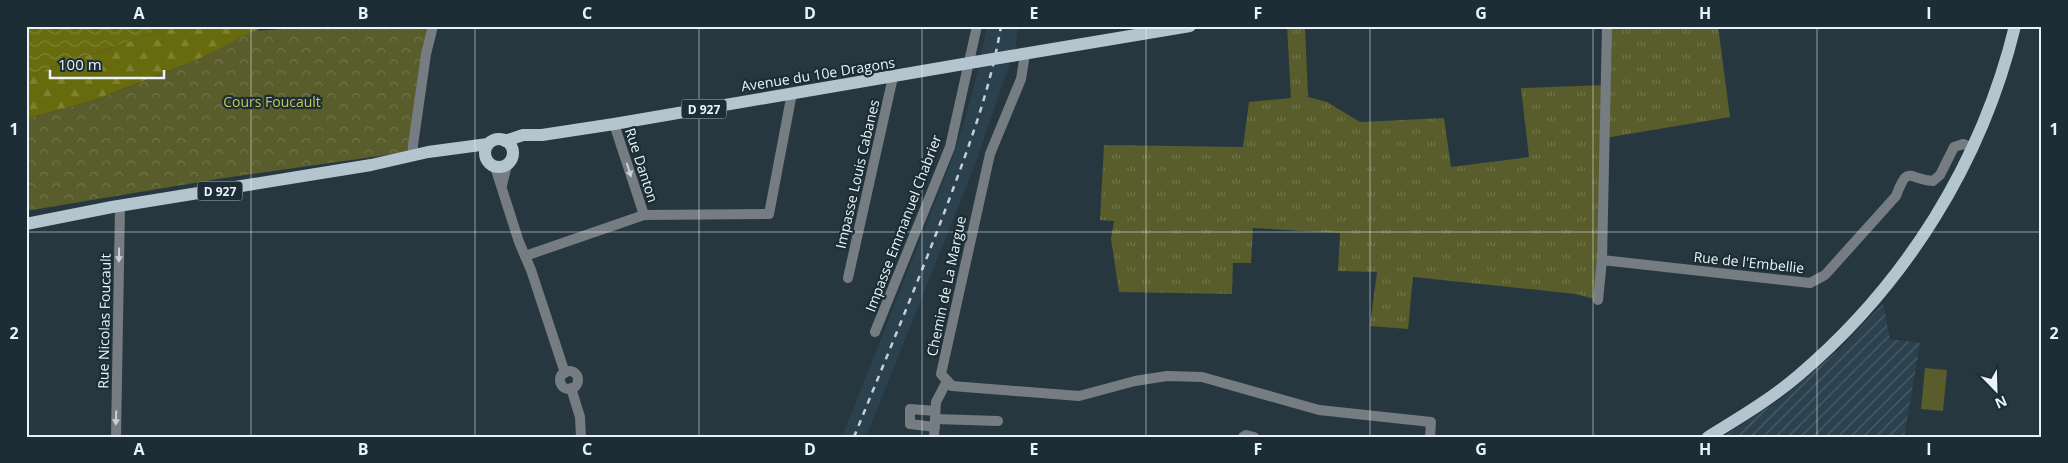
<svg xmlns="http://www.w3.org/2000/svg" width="2068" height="463" font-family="'Open Sans',sans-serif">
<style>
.built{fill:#2b424e}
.industrial{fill:url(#industrial-furrows)}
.grass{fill:url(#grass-tufts)}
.forest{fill:url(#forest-firs)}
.park{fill:url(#park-crowns)}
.pitch{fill:#595c2b}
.water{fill:url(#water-waves)}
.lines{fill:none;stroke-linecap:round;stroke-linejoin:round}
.minor{stroke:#757d82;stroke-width:10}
.major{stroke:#b5c5cf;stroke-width:12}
.rail{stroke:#c5cfd6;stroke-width:2.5;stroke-dasharray:6 6;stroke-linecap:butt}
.major-bridge{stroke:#b5c5cf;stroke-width:12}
.oneway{fill:#c7d0d5}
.grid{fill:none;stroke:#eaf3f9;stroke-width:1;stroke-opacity:0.55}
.labels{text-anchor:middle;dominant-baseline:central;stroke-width:4.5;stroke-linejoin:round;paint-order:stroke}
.shield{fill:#1d2d35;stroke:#acb8be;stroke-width:1}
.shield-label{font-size:12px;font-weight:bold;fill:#eaf3f9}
.street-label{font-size:14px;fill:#eaf3f9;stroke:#1d2d35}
.park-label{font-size:14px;fill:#c1c754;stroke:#1d2d35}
.neatline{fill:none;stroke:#eaf3f9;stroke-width:2}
.grid-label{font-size:16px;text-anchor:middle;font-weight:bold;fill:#eaf3f9}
</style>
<defs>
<pattern id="industrial-furrows" width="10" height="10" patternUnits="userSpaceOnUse" patternTransform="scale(1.25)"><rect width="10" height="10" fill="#2b424e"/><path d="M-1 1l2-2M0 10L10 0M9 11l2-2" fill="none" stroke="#4a5e68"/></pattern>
<pattern id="grass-tufts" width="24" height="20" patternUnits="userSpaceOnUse" patternTransform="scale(1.25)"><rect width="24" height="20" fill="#595c2b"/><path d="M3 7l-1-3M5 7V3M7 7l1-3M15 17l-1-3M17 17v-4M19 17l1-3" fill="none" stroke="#71744a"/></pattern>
<pattern id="forest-firs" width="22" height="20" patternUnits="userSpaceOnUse" patternTransform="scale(1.25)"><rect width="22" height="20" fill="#686b0d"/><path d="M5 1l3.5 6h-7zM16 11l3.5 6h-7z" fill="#7e8131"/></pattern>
<pattern id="park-crowns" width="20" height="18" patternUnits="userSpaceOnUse" patternTransform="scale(1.25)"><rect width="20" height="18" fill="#595c2b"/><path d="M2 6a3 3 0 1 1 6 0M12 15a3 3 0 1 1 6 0" fill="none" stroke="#71744a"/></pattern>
<pattern id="water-waves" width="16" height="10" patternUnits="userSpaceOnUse" patternTransform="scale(1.25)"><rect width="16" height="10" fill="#686c0e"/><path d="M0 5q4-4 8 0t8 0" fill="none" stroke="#7e8132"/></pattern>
</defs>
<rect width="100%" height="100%" fill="#273740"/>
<g class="built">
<path d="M987 26H1018L1015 50 981 56Z"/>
<path d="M1010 63 973 170 866 437H842L951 162 964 123 979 67Z"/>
</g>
<path class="industrial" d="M1883 304 1890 339 1920 343 1904 437H1723L1779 400 1840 349Z"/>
<path class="grass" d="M1287 26H1305L1308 97 1327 102 1360 122 1444 118 1451 167 1529 157 1521 88 1606 85 1607 26H1718L1730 117 1605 138 1598 300 1576 294 1413 277 1408 329 1370 326 1377 272 1338 271 1340 233 1253 228 1251 263H1233L1232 294 1119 292 1111 239 1114 221 1100 220 1104 145 1243 147 1249 102 1291 98Z"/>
<path class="forest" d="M169 26H266L199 59 95 100 26 119V76L122 44Z"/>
<path class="park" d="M287 26H429L420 62 408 152 224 178 26 211V119L95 100 199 59 253 31 283 29Z"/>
<path class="pitch" d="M1925 368 1947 370 1943 411 1921 409Z"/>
<path class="water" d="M26 26H169L122 44 26 76Z"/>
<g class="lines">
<g class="minor">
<path d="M1025 54 1021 79 990 154 941 374 952 386 1079 396 1135 381 1167 376 1202 377 1319 410 1431 422 1430 437"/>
<path d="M614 124 644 215"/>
<path d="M413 156V145L426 54 433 26"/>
<path d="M493 166 496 170 519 242 531 270 565 373"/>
<path d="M502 185 507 165"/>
<path d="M525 256 644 215 769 214 792 93"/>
<path d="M1602 260 1810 283 1825 275 1896 196C1908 164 1908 179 1933 181L1940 175 1954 147 1963 144 1973 148"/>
<path d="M848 278 893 77"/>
<path d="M1598 300 1602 260 1607 26"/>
<path d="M875 332 950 147 977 26"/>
<circle cx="569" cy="380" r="9"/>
<path d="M571 388 580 417 581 437"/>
<path d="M935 419 998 421"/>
<path d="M935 427 910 424V409L935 411"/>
<path d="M116 437 120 206"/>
<path d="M934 437 936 402 947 381"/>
<path d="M1243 437 1246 435 1254 437"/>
</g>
<g class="major">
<path d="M1011 56 1190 26"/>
<circle cx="499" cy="153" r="14"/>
<path d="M505 141 523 135H542L614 124 975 62"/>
<path d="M26 224 112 207 371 165 428 152 488 144"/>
<path d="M1708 437C1739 418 1771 399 1799 375 1906 284 1982 162 2015 26"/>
</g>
<path class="rail" d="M854 437C886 358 919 280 949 200 970 143 991 87 1001 26"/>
<path class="major-bridge" d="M975 62 1011 56"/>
</g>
<defs><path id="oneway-solid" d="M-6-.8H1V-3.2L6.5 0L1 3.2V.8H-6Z" transform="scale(1.25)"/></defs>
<g class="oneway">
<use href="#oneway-solid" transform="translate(629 170) rotate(72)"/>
<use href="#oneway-solid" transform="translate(119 255) rotate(91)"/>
<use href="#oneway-solid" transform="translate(116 418) rotate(92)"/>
</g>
<path class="grid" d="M251 26V437M475 26V437M699 26V437M922 26V437M1146 26V437M1370 26V437M1593 26V437M1817 26V437M26 232H2042"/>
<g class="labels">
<g class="shield">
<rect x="681.5" y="99.5" width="45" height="19" rx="4"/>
<rect x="197.5" y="181.5" width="45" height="19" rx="4"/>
</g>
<g class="shield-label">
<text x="704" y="109">D 927</text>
<text x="220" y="191">D 927</text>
</g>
<g class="street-label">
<text transform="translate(818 74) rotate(-9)">Avenue du 10e Dragons</text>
<text transform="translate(642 165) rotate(72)">Rue Danton</text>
<text transform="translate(857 174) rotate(-77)">Impasse Louis Cabanes</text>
<text transform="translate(903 223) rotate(-69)">Impasse Emmanuel Chabrier</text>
<text transform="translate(1749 262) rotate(6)">Rue de l'Embellie</text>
<text transform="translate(946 286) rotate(-78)">Chemin de La Margue</text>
<text transform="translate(104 321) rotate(-89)">Rue Nicolas Foucault</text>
</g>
<g class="park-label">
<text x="272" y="101">Cours Foucault</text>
</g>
</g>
<rect width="2068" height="463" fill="none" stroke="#1d2d35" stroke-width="55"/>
<g transform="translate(1996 390) rotate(157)" stroke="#1d2d35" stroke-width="4" paint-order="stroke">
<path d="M0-4L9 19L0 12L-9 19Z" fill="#eaf3f9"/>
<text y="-8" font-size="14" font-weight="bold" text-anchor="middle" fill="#eaf3f9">N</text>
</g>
<path d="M50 70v8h114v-8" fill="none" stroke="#eaf3f9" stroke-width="2.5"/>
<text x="58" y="70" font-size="15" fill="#eaf3f9" stroke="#1d2d35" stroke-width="4" paint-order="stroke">100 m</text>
<rect x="28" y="28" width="2012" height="408" class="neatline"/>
<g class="grid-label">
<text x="139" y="19">A</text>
<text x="363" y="19">B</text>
<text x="587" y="19">C</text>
<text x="810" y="19">D</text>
<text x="1034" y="19">E</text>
<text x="1258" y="19">F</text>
<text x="1481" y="19">G</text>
<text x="1705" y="19">H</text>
<text x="1929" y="19">I</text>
<text x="14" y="135">1</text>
<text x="2054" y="135">1</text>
<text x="14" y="339">2</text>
<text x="2054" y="339">2</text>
<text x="139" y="455">A</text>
<text x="363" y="455">B</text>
<text x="587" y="455">C</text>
<text x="810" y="455">D</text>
<text x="1034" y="455">E</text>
<text x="1258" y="455">F</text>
<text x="1481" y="455">G</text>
<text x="1705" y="455">H</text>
<text x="1929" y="455">I</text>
</g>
</svg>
